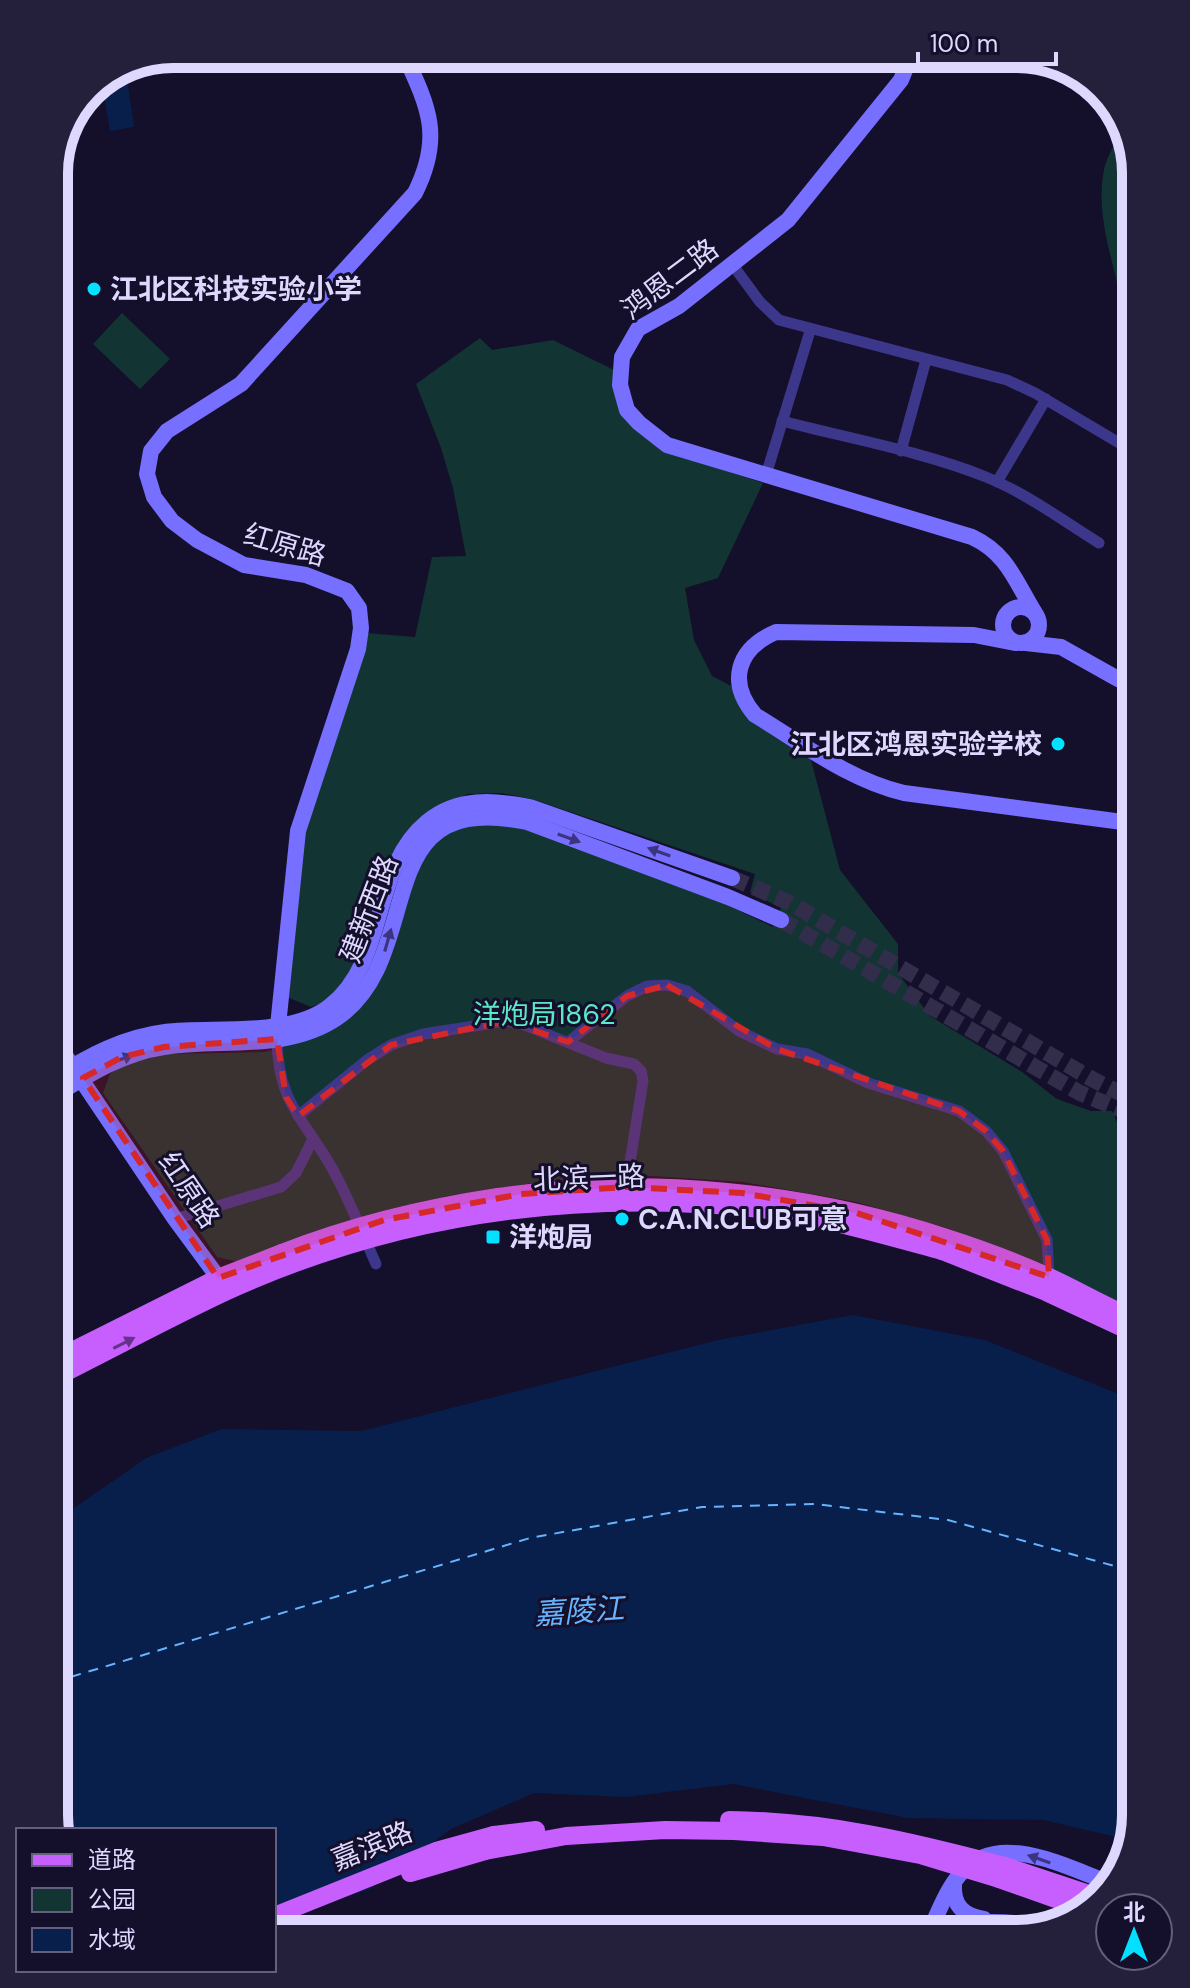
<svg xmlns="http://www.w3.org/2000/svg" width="1190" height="1988" font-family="'DM Sans','Noto Sans SC',sans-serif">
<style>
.green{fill:#123534}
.water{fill:#081e4b}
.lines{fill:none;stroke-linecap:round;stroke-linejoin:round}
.ferry{stroke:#66b4ff;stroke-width:2;stroke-dasharray:10 8;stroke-linecap:butt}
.secondary-tunnel{stroke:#322d4a;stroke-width:16;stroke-dasharray:16 8;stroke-linecap:butt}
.street{stroke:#3d378c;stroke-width:11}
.secondary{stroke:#766fff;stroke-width:16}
.primary{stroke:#c75fff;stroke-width:18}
.primary-bridge{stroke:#c75fff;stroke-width:18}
.oneway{fill:#3b357f}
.oneway2{fill:#65338a}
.marked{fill:#d62828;fill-opacity:0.2;stroke:#d62828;stroke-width:6;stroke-dasharray:16 10;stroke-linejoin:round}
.poi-dot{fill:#04e0ff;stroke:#140f2a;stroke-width:3}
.labels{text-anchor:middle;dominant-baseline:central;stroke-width:6;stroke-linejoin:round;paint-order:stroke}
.street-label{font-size:28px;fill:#ded8ff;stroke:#140f2a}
.poi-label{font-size:28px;font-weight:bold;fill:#ded8ff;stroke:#140f2a;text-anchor:start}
.park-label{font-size:28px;fill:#5ce7c8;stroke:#140f2a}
.water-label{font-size:30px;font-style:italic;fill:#66b4ff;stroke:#140f2a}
.rim{fill:none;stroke:#ded8ff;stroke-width:10}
</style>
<rect width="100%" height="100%" fill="#140f2a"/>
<g class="green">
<path d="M1125 125 1136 173V341L1125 334C1123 280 1093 225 1104 170 1107 155 1118 139 1125 125Z"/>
<path d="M122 313 170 359 140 389 93 344Z"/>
<path d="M480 338 492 350 553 340 614 370V384L659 449 763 483 718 578 685 588 694 640 712 676 733 687C743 723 782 740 811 760L840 870 898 944V973L930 1016 1022 1072 1057 1099 1091 1111H1112L1136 1165V1310L1063 1276 950 1229 856 1202 743 1182 636 1175 545 1181 447 1196 382 1211 239 1262 217 1257 103 1093 110 1074 123 1065 165 1054 265 1052 313 1038 365 1001 415 862 454 826 503 821 723 903 773 927 781 908 750 892 755 874 532 799 501 793 468 794 435 807 412 827 393 852 361 957 329 1000 311 1007 287 997 305 832 366 633 415 637 432 557 466 556 453 488 441 448 416 384Z"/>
</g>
<g class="water">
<path d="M127 79 134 127 110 131 102 83Z"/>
<path d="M853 1315 985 1340 1136 1401V1815L1129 1840 1043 1820 908 1818 733 1784 626 1797 534 1793 451 1829 370 1889 274 1921V1830H58L54 1815V1522L146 1458 221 1429 361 1431 718 1340Z"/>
</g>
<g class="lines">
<path class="ferry" d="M54 1682 530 1538 702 1507 815 1504 948 1520 1136 1572"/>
<g class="secondary-tunnel">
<path d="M732 878 790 903 1090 1078 1124 1095 1136 1097"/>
<path d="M781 920 1080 1093 1119 1109 1136 1112"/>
</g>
<g class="street">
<path d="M732 264 760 302 779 320 1007 380 1035 393 1136 453"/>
<path d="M782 421C847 438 925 452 986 477 1026 493 1062 520 1099 543"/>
<path d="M901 451 926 360"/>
<path d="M766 475 810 331"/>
<path d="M997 482 1046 399"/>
<path d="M277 1039C278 1104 303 1117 332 1168 349 1199 362 1232 376 1264"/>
<path d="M568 1042 627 996 647 986 667 985 687 991 739 1031 777 1049 807 1054 868 1083 959 1111 986 1131 1003 1151 1047 1240 1049 1277"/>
<path d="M298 1116 367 1060 391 1045 423 1034 506 1021 522 1024 606 1058 634 1064 641 1071 643 1081 626 1187"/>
<path d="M175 1219 281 1187 296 1173 313 1139"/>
</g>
<g class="secondary">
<path d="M908 54 907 65 901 80 788 220 679 306 638 329 622 357 620 385 627 410 639 423 667 445 972 537C1008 554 1015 581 1035 613"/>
<circle cx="1021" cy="625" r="18"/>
<path d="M1015 643 974 635 776 632C737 649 727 682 755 715 803 744 849 780 904 793L1130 823 1136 826"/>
<path d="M1026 643 1061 647 1118 679 1136 686"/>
<path d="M278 1026 298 831 358 649 361 628 359 608 347 591 306 575 244 565 197 540 172 521 154 497 147 474 151 451 167 431 241 384 415 193C443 137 429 108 404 54"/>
<path d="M54 1039 175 1219 226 1288"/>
<path d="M54 1078C88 1056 124 1037 165 1032 214 1026 290 1038 330 1006 389 959 370 869 427 822 457 797 494 800 530 807L732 878"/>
<path d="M54 1096C89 1074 123 1053 164 1047 220 1038 287 1052 337 1018 430 954 363 788 527 822L728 897 781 920"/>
<path d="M954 1885C953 1906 964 1916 984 1919"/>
<path d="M928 1934C938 1914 946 1890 961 1873 999 1829 1067 1868 1113 1884"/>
<path d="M941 1934C975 1916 1011 1922 1048 1927"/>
</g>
<g class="primary">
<path d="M498 1197C646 1175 804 1191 947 1238 981 1249 1016 1262 1049 1277 1078 1290 1106 1307 1136 1319"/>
<path d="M942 1251 1046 1292 1136 1334"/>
<path d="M54 1360 218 1278 282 1253"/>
<path d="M1005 1866 1098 1897"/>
<path d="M410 1873 485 1851"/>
<path d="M999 1879 1084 1909"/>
<path d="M274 1916 436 1851 494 1835"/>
</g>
<g class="primary-bridge">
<path d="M282 1253C351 1226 424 1208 498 1197"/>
<path d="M54 1378C112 1349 169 1318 227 1291 390 1217 563 1191 741 1207 809 1213 876 1233 942 1251"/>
<path d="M729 1820C827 1821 911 1841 1005 1866"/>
<path d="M494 1835 536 1830"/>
<path d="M485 1851 566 1836 665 1830 734 1831 823 1837 920 1855 999 1879"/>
</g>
</g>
<defs><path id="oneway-solid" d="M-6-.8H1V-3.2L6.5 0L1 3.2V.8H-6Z" transform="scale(2)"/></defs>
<g class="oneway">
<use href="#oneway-solid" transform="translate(569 838) rotate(20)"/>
<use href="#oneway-solid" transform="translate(659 852) rotate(-160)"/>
<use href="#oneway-solid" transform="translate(388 940) rotate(-74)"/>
<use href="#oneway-solid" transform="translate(122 1059) rotate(-21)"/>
<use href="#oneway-solid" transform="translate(1039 1859) rotate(-161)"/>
</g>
<use class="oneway2" href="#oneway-solid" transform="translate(124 1343) rotate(-27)"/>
<path class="marked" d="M667 985 777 1049 959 1111 986 1131 1003 1151 1047 1240 1049 1277 857 1213 742 1193 626 1187 521 1194 384 1220 218 1278 83 1078 122 1057 164 1047 277 1039 286 1097 298 1116 391 1045 506 1021 568 1042 627 996Z"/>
<g class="poi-dot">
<circle cx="94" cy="289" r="8"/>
<circle cx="1058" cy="744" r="8"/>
<circle cx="622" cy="1219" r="8"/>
<rect x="485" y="1229" width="16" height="16" rx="4"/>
</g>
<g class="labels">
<g class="street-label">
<text transform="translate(670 279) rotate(-37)">鸿恩二路</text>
<text transform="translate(285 545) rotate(16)">红原路</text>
<text transform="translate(369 909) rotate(-69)">建新西路</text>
<text transform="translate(589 1178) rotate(-2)">北滨一路</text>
<text transform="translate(189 1190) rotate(56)">红原路</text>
<text transform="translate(372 1846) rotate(-22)">嘉滨路</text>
</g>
<g class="poi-label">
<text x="110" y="289">江北区科技实验小学</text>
<text x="1042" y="744" text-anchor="end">江北区鸿恩实验学校</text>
<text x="638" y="1219">C.A.N.CLUB可意</text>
<text x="509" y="1237">洋炮局</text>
</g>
<g class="park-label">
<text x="544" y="1014">洋炮局1862</text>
</g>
<g class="water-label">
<text transform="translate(579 1611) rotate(-4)">嘉陵江</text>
</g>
</g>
<path d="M0 0H1190V1988H0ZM173 68H1017A105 105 0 0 1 1122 173V1815A105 105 0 0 1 1017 1920H173A105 105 0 0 1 68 1815V173A105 105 0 0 1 173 68Z" fill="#241f3b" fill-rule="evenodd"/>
<path class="rim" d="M173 68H1017A105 105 0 0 1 1122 173V1815A105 105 0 0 1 1017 1920H173A105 105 0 0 1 68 1815V173A105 105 0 0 1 173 68Z"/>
<rect x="16" y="1828" width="260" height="144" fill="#140f2a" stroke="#655f7f" stroke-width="2"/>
<rect x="32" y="1854" width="40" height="12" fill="#c75fff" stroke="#655f7f" stroke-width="2"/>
<text x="88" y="1868" font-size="24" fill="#ded8ff">道路</text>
<rect x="32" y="1888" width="40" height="24" fill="#123534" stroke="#655f7f" stroke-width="2"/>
<text x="88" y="1908" font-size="24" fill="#ded8ff">公园</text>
<rect x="32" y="1928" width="40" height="24" fill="#081e4b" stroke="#655f7f" stroke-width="2"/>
<text x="88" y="1948" font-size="24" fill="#ded8ff">水域</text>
<g transform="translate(1134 1932)"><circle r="38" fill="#140f2a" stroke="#655f7f" stroke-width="2"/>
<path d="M0-6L14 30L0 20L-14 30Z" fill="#04e0ff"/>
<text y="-12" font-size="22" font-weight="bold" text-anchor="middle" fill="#ded8ff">北</text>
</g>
<path d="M918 52v12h138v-12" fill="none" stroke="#ded8ff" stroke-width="4"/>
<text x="930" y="52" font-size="24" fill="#ded8ff" stroke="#140f2a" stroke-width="6" paint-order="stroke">100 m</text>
</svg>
